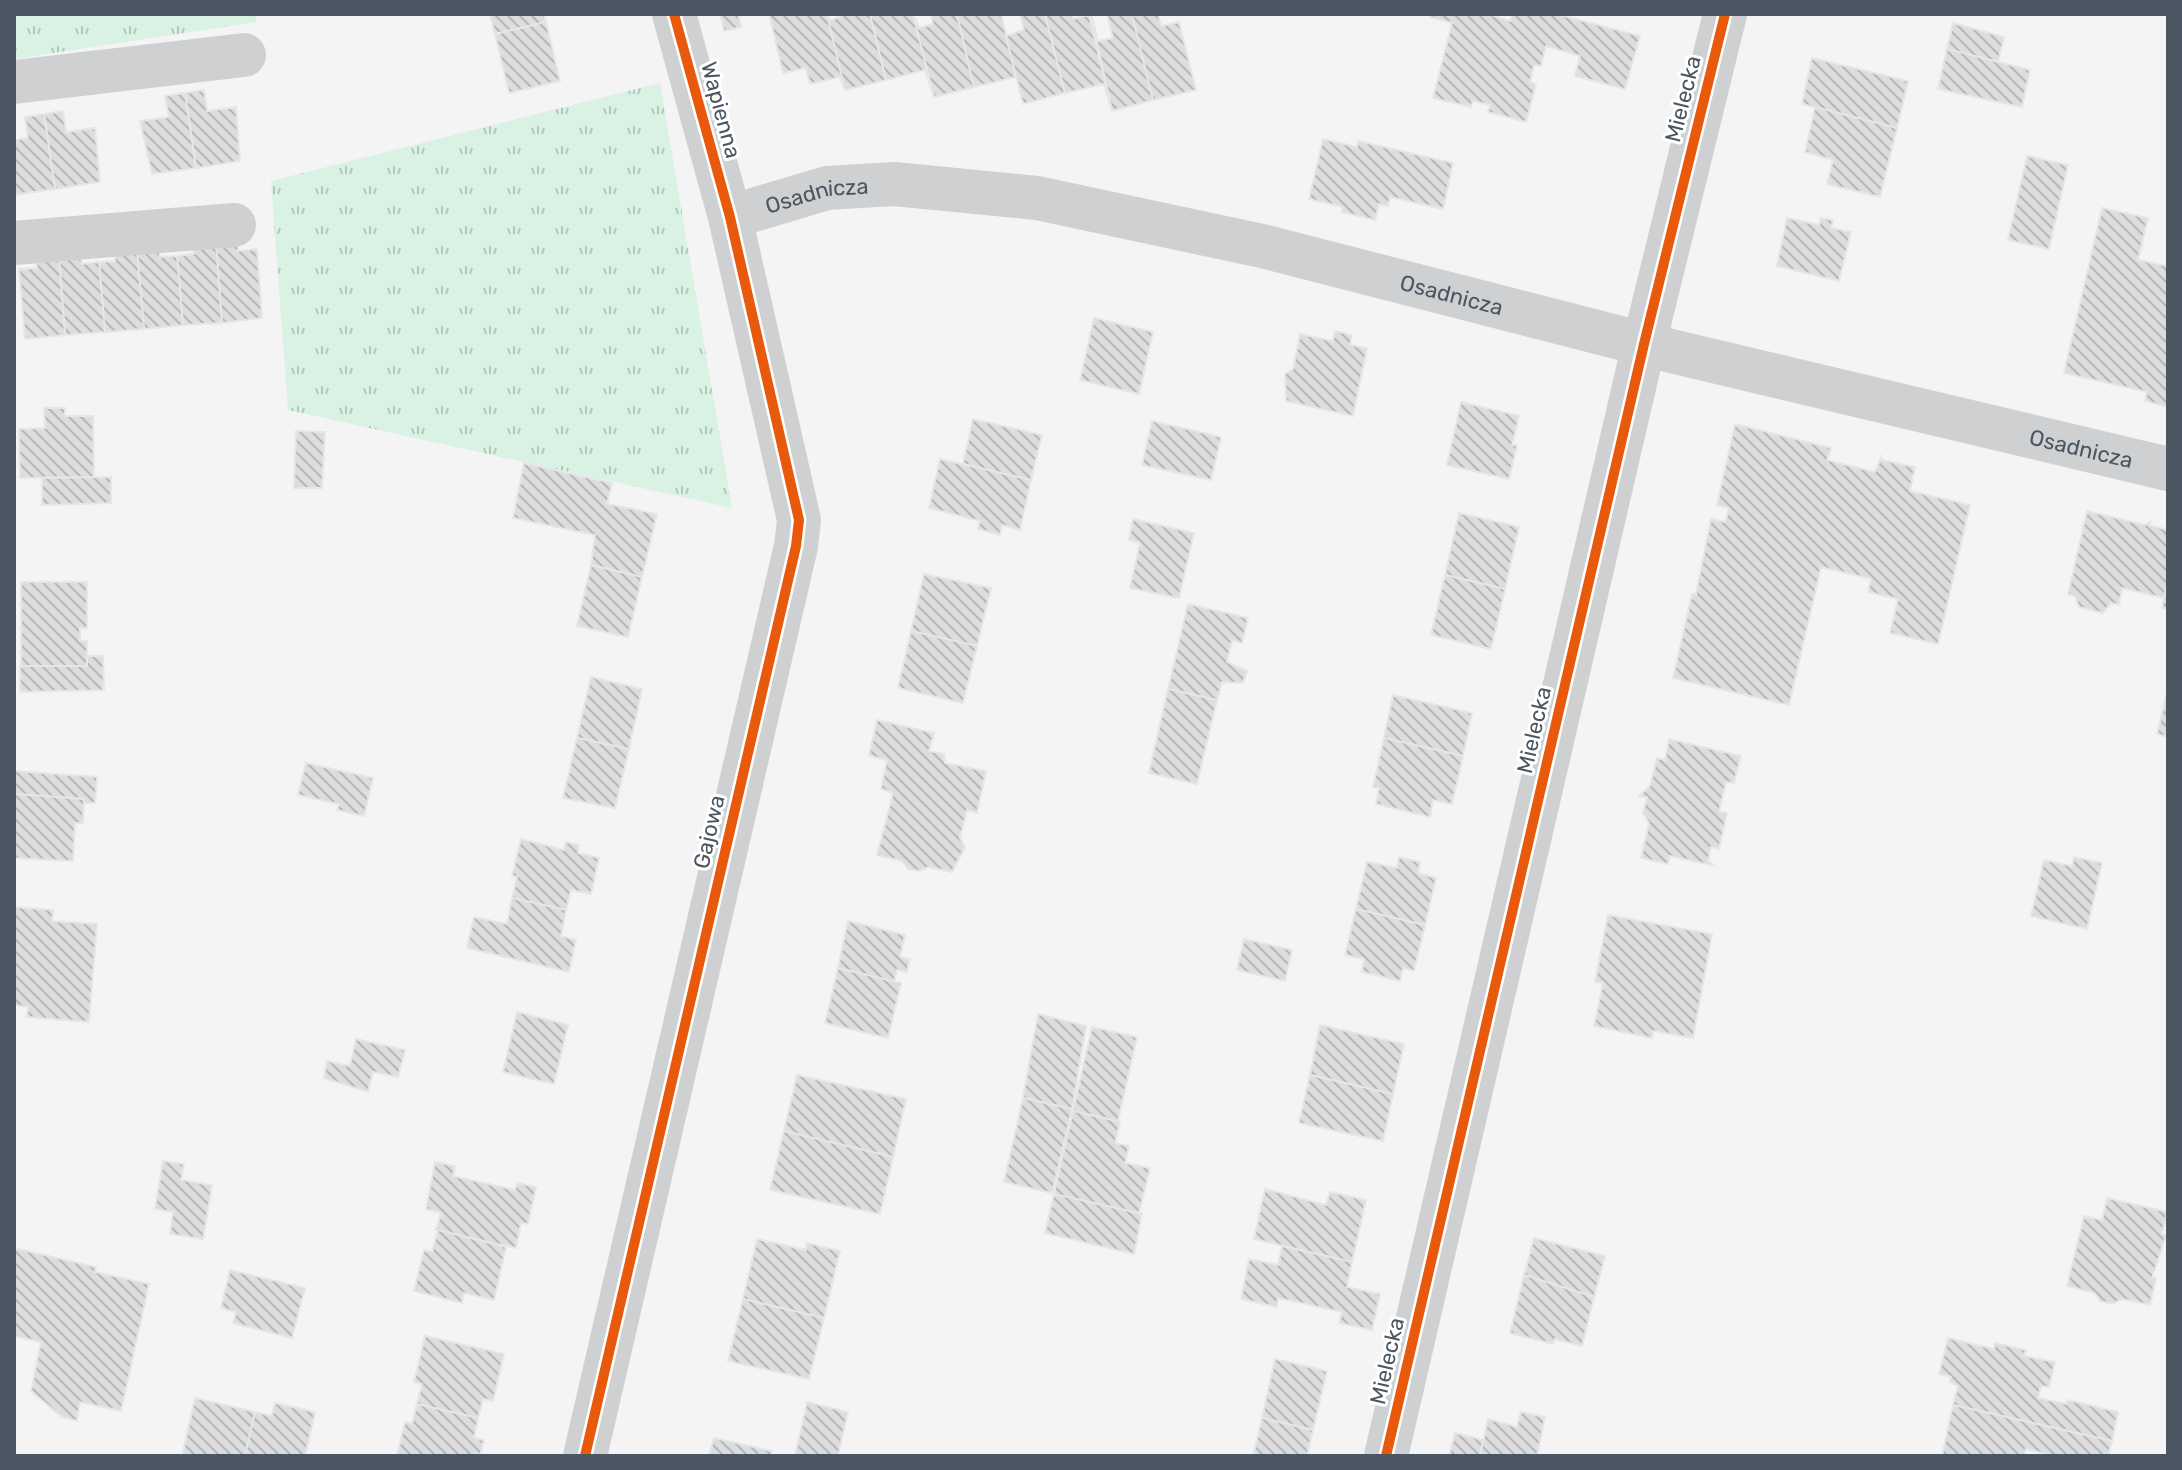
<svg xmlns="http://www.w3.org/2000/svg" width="2182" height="1470" font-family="Rubik,sans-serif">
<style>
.grass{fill:url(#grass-tufts)}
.building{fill:url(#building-back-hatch);stroke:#e5e6e7;stroke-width:2}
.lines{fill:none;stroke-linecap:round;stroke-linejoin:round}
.minor{stroke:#ced0d2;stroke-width:44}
.cycleway-casing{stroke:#fff;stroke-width:15}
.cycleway{stroke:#e8590c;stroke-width:10}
.labels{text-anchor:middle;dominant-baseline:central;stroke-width:6;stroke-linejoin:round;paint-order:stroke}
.street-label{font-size:22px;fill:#4a5661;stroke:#fff}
</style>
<defs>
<pattern id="grass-tufts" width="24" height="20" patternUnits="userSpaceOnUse" patternTransform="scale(2)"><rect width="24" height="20" fill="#d9f2e3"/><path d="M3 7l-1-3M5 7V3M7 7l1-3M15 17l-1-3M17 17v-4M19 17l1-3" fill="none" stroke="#b2c7bb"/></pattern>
<pattern id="building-back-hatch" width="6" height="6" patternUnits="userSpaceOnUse" patternTransform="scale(2)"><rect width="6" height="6" fill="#ddddde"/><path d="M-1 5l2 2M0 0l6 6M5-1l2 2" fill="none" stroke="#b5b6b7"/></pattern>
</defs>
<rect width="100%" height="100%" fill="#f4f4f4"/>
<g class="grass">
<path d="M14 14H256V22L14 59Z"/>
<path d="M660 83 732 508 288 410 271 181Z"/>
</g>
<g class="building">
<path d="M490 14H544L546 22 495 34Z"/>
<path d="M720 14H738L741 27 724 31Z"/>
<path d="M769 14H827L845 90 840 77 810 84 806 68 783 73Z"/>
<path d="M827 14 830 21 845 14H870L886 80 845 90Z"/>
<path d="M870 14H913L934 97 925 70 886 80Z"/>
<path d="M913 14 919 28 933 24 931 14H957L974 87 934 97Z"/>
<path d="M957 14H1001L1016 77 974 87Z"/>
<path d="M1020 14H1045L1065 93 1023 104 1006 36 1024 30Z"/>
<path d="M1045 14H1072L1073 19 1089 15 1112 111 1104 84 1065 93Z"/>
<path d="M1091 14 1098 41 1113 38 1107 14H1132L1153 100 1112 111Z"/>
<path d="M1132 14H1158L1161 26 1179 22 1196 90 1153 100Z"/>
<path d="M1431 14H1488L1510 21 1512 14H1556L1640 36 1625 89 1575 76 1580 56 1546 46 1541 66 1534 65 1530 82 1536 84 1526 122 1488 112 1490 105 1473 101 1471 107 1433 98 1452 23 1430 17Z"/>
<path d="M546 22 560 81 509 93 495 34Z"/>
<path d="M1953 23 2004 37 1998 62 1947 49Z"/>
<path d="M1947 49 2030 70 2022 107 1938 89Z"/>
<path d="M1812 58 1908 81 1897 128 1802 104Z"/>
<path d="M204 90 207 111 236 107 240 161 196 168 185 93Z"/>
<path d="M185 93 196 168 152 174 140 121 169 117 165 96Z"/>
<path d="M1815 107 1897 128 1880 197 1827 184 1833 160 1805 152Z"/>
<path d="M63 111 66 132 95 128 100 182 55 189 44 114Z"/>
<path d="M44 114 55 189 14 195V140L28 138 25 117Z"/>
<path d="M1323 139 1357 147 1358 141 1453 163 1443 209 1390 197 1388 206 1379 204 1375 220 1342 212 1343 207 1309 199Z"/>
<path d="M2027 156 2068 165 2049 249 2008 240Z"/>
<path d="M2102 208 2148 218 2138 260 2168 266V407L2145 401 2147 392 2064 373Z"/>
<path d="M1787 218 1819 225 1821 218 1833 220 1831 228 1851 232 1839 281 1777 266Z"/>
<path d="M238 244V251L257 249 262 318 222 323 216 245Z"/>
<path d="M216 245 222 323 183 325 177 256 194 254 193 247Z"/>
<path d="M159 250 160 257 177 256 183 325 144 329 137 252Z"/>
<path d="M137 252 144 329 105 332 99 262 115 261V254Z"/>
<path d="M81 257 82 264 99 262 105 332 65 335 59 259Z"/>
<path d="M59 259 65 335 25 339 19 269 37 268 36 261Z"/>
<path d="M1094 318 1153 332 1139 394 1080 380Z"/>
<path d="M1335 331 1352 335 1350 345 1367 348 1353 416 1286 401 1285 374 1293 369 1300 334 1333 341Z"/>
<path d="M1461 402 1519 416 1512 445H1517L1509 479 1447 465Z"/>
<path d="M44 408H65V416H93L94 477 20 478 19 429 45 428Z"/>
<path d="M973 419 1042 435 1031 480 963 464Z"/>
<path d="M1152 421 1221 437 1211 480 1142 465Z"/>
<path d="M1735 424 1831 448 1827 460 1875 472 1882 455 1881 460 1915 467 1910 491 1970 505 1938 644 1890 633 1898 599 1868 592 1871 579 1821 567 1789 705 1673 678 1692 594H1696L1711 519 1725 522 1729 508 1717 505Z"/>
<path d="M296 431 325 432 322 488H294Z"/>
<path d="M940 459 1031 480 1020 530 1002 525 1000 535 978 529 980 521 929 508Z"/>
<path d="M524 463 612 483 607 504 657 514 642 577 591 565 595 535 513 518Z"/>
<path d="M111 477V503L42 505V478Z"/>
<path d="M2087 511 2145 525 2150 522 2149 525 2168 530V580L2164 598 2122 588 2119 605 2111 603 2103 613 2079 607 2075 596 2068 594Z"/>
<path d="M1459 513 1519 527 1505 589 1445 575Z"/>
<path d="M1133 519 1194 533 1179 598 1130 588 1140 543 1129 540Z"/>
<path d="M591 565 642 577 628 637 577 626Z"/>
<path d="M924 574 991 588 977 646 911 631Z"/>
<path d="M1445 575 1505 589 1491 649 1431 635Z"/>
<path d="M2168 580V609L2162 608Z"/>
<path d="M21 582H87V628H80V641H87V666H21Z"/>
<path d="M1188 604 1248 618 1242 643 1232 640 1227 662 1247 671 1243 683 1222 682 1217 700 1168 689Z"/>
<path d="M911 631 977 646 963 703 898 688Z"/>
<path d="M87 656H103L104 690 20 692V666H87Z"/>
<path d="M591 677 642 689 629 749 577 738Z"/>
<path d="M1168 689 1217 700 1197 784 1149 773Z"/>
<path d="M2168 689V737L2157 734Z"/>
<path d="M1393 695 1472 713 1463 756 1384 738Z"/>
<path d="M877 720 934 733 929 751 944 754 945 763 986 771 977 813 967 810 960 838 965 847 952 872 928 867 920 871 908 869 902 861 877 855 893 793 881 789 887 760 869 756Z"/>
<path d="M577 738 629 749 615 808 563 798Z"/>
<path d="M1384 738 1463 756 1452 804 1433 800 1430 817 1376 804 1379 788 1373 787Z"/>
<path d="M1669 739 1741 756 1734 783 1726 782 1719 812 1727 813 1719 849 1711 847 1708 861 1715 866 1670 856 1668 864 1641 858 1649 823 1643 813 1647 797 1639 796 1650 786 1657 758 1665 760Z"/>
<path d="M306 763 373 778 364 816 337 810 339 804 298 795Z"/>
<path d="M14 771 97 777 95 803H84V799L14 794Z"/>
<path d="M14 794 84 799 83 823H75L73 861 14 858Z"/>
<path d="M521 839 564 850 566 842 579 845 578 853 599 858 591 894 571 890 566 910 512 898 517 877 512 876Z"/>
<path d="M1399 857 1420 862 1418 873 1436 878 1425 925 1356 909 1367 862 1397 868Z"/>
<path d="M2074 857 2102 863 2087 929 2031 916 2044 860 2072 866Z"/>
<path d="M512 898 566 910 561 936 576 940 569 972 467 948 474 917 507 924Z"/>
<path d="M14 907 53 910 52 921 97 924 89 1022 27 1017 28 1007 14 1005Z"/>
<path d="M1356 909 1425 925 1414 971 1403 968 1400 981 1362 972 1364 959 1345 955Z"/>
<path d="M1608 915 1712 934 1693 1038 1653 1031 1652 1038 1594 1026 1603 983 1595 982Z"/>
<path d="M848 921 905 935 900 957 910 959 907 972 897 970 894 982 838 968Z"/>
<path d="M1244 939 1292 950 1285 981 1237 970Z"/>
<path d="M838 968 901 983 888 1038 825 1023Z"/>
<path d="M517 1012 568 1025 554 1084 503 1072Z"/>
<path d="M1038 1014 1086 1026 1072 1109 1023 1098Z"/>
<path d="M1320 1025 1404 1044 1393 1094 1310 1075Z"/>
<path d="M1092 1027 1137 1037 1118 1121 1073 1111Z"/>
<path d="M356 1039 405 1050 398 1077 373 1072 368 1092 324 1078 327 1061 350 1066Z"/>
<path d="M797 1075 906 1099 893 1157 784 1131Z"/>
<path d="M1310 1075 1393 1094 1383 1141 1299 1123Z"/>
<path d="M1023 1098 1072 1109 1052 1193 1004 1182Z"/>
<path d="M1073 1111 1120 1122 1115 1143 1129 1146 1125 1163 1150 1168 1139 1213 1054 1194Z"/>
<path d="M784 1131 893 1157 880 1214 770 1190Z"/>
<path d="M163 1161 184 1164 181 1180 212 1185 203 1239 170 1234 173 1212 155 1209Z"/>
<path d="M435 1162 455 1166 453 1176 515 1190 517 1183 536 1187 528 1224 521 1223 516 1248 436 1230 441 1213 426 1209Z"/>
<path d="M1265 1189 1326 1205 1330 1192 1366 1200 1352 1262 1254 1239Z"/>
<path d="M1054 1194 1142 1214 1134 1254 1045 1233Z"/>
<path d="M2107 1198 2167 1212 2162 1234 2166 1235 2152 1278H2156L2150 1305 2122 1299 2113 1304 2100 1301 2095 1293 2067 1286 2084 1216 2102 1220Z"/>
<path d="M438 1230 506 1247 494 1300 464 1293 462 1303 414 1291 424 1250 432 1252Z"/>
<path d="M1534 1238 1605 1256 1594 1297 1524 1275Z"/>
<path d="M757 1239 806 1250 807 1243 840 1251 824 1318 743 1299Z"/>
<path d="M1282 1246 1352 1262 1347 1287 1380 1294 1372 1330 1339 1323 1342 1312 1278 1298 1277 1307 1241 1299 1249 1259 1278 1265Z"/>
<path d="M14 1248 96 1267 95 1272 149 1284 121 1411 80 1402 77 1421 62 1417 31 1391 41 1342 14 1336Z"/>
<path d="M230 1270 305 1288 292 1338 233 1323 236 1312 221 1308Z"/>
<path d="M1524 1275 1594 1297 1582 1346 1555 1339 1553 1344 1510 1333Z"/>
<path d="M743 1299 824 1318 809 1379 728 1361Z"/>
<path d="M425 1336 504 1354 493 1401 483 1399 478 1418 417 1404 422 1384 414 1382Z"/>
<path d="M1948 1338 1994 1349 1995 1343 2026 1350 2024 1356 2055 1362 2049 1387 2041 1386 2038 1398 2067 1404 2068 1400 2118 1412 2112 1441 1953 1405 1958 1386 1950 1382 1951 1377 1939 1374Z"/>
<path d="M1275 1359 1327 1371 1313 1430 1262 1418Z"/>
<path d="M195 1398 255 1412 245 1456H182Z"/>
<path d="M807 1402 848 1412 838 1456H795Z"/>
<path d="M275 1403 315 1412 305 1456H245L255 1412 272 1416Z"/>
<path d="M417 1404 478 1418 474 1438 484 1440 480 1456H397L405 1422 412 1424Z"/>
<path d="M1953 1405 2112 1441 2108 1456H2054L2026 1449 2024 1456H1942Z"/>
<path d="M1521 1412 1545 1417 1537 1456H1480L1488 1419 1517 1427Z"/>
<path d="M1262 1418 1313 1430 1307 1456H1253Z"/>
<path d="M1455 1433 1483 1440 1480 1456H1449Z"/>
<path d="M714 1438 772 1451 771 1456H709Z"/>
</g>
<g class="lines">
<g class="minor">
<path d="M14 82 244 55"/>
<path id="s1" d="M730 217 827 188 894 184 1037 198 1262 246 1667 350 2168 469"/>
<path d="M14 243 234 225"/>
<path d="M585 1456 796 546 799 520 730 217 674 14"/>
<path d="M1386 1456 1644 344 1725 14"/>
</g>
<defs>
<g id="cycleway">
<path d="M585 1456 796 546 799 520 730 217 674 14"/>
<path d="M1386 1456 1644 344 1725 14"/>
</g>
</defs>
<use href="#cycleway" class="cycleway-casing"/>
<use href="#cycleway" class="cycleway"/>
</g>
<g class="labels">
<g class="street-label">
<text transform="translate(1683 99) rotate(-76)">Mielecka</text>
<text transform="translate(721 110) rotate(75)">Wapienna</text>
<text stroke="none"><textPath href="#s1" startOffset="90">Osadnicza</textPath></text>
<text stroke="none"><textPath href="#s1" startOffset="738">Osadnicza</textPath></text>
<text stroke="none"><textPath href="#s1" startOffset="1386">Osadnicza</textPath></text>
<text transform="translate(1534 730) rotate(-77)">Mielecka</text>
<text transform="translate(709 832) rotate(-77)">Gajowa</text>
<text transform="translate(1387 1361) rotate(-77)">Mielecka</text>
</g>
</g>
<rect width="2182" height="1470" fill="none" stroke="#4a5661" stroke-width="32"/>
</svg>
